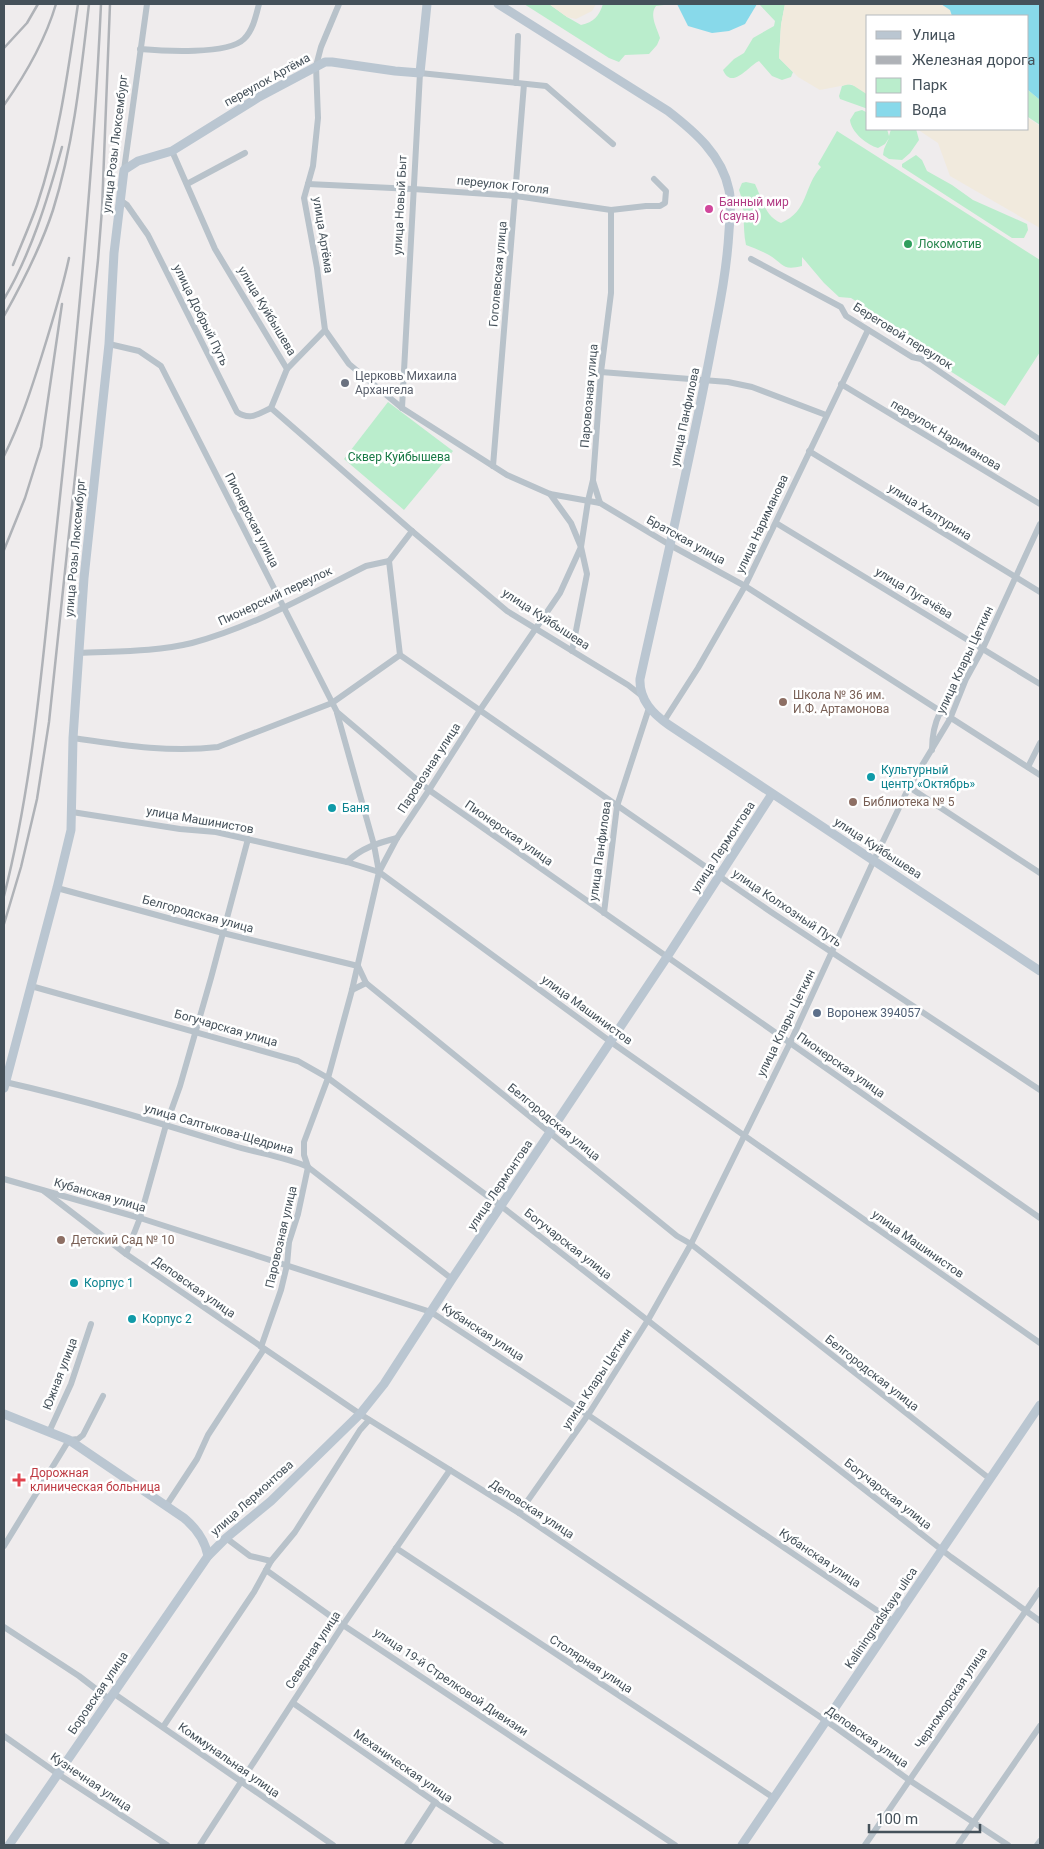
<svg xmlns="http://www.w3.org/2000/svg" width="1044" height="1849" font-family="Roboto,sans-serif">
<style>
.green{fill:#baedcc}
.sand{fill:#f1eadd}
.water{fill:#88d9ea}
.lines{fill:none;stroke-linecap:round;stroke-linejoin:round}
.street{stroke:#b8c2ca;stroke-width:6}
.secondary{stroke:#bac6d1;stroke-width:9}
.rail{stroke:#afb2b7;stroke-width:2.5}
.hotel-dot{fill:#d1479c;stroke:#fff;stroke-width:2}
.leisure-dot{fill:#2e9e5b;stroke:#fff;stroke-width:2}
.worship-dot{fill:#6b7280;stroke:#fff;stroke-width:2}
.education-dot{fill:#8d6e63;stroke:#fff;stroke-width:2}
.culture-dot{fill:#0f9aa8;stroke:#fff;stroke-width:2}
.service-dot{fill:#5c6f8a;stroke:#fff;stroke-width:2}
.health-dot{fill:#e0444e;stroke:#fff;stroke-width:2}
.labels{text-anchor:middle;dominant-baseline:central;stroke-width:5;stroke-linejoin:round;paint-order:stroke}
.street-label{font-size:12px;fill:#45515a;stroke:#fff}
.hotel-label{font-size:12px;fill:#b23c85;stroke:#fff;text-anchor:start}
.leisure-label{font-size:12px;fill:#27864d;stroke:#fff;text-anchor:start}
.worship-label{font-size:12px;fill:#5b616d;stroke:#fff;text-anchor:start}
.park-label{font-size:12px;fill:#187945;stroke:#fff}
.education-label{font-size:12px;fill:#785e54;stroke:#fff;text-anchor:start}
.culture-label{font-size:12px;fill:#0d838f;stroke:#fff;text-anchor:start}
.service-label{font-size:12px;fill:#4e5e75;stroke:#fff;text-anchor:start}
.health-label{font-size:12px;fill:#be3a42;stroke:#fff;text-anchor:start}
</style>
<rect width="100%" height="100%" fill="#efeced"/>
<g class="green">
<path d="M524 4H549L567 17 581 25C594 22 599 16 603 4H665L664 5 656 6C649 15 657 28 660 38L657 45 649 54 625 55 619 62 609 58Z"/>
<path d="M759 4H785L781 25 779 58 793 72 791 77 782 80 772 76 759 61C749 65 732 91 723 70L734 59 744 53 753 38 774 26 775 21Z"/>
<path d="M847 84 856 86 868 92V109L840 99 839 96 842 86Z"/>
<path d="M1028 90 1040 100V125L1028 117Z"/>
<path d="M862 110 868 113V129H887L889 136 891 129H916L919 140 910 153 902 160 889 159 883 155 884 149 889 138 885 144 878 148C867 145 851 132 850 120L855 112Z"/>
<path d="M837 131 1040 260V352L1005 406 906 343 901 330 851 298 839 297 824 283 802 257V266C782 271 784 264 769 255 762 251 754 248 746 245 742 226 746 207 739 190L742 183 746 182 755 184C762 199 765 216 781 223 809 211 803 187 821 167L818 164Z"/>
<path d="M916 155 922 160 927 171 952 185 973 200 1027 224 1028 230 1024 238H1012L902 167V164Z"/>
<path d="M388 402 453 451 404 510 344 459Z"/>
</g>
<g class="sand">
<path d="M549 4H596L592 11 576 19 567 17Z"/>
<path d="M785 4H941L950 10 952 16H868V95L851 84 820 90 798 77 779 58 781 25Z"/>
<path d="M1028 118 1040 126V228L950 176 938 143 917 129H1028Z"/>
</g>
<g class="water">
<path d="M677 4H757L745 24 729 31 712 33 688 26Z"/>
<path d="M941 4H1040V100L1028 90V16H952L950 10Z"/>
</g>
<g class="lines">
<g class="street">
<path d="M140 49C163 51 228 55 244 39 253 30 256 16 259 4"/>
<path d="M516 83 518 36"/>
<path d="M172 151 215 249 287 369 271 408 412 531 507 611 628 685 642 696"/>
<path d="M124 170 147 4"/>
<path d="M187 184 245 153"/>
<path d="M308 184 413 189 516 196 611 210 646 206H660L665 203 666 191 654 179"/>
<path d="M120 200 127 205 148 235 237 412C250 421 258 414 271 408"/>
<path d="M751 259 841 307 846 316 912 357 921 359 1040 440"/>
<path d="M325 330 349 364 402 408 507 475 550 494 600 503 670 545 745 586 1040 775"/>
<path d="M109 344 139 351 161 366 337 712 429 790 1040 1218"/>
<path d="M287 369 325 330 317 268 304 198 313 166 318 118 316 66 321 47 339 4"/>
<path d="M601 372 728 382 752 387 826 415"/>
<path d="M841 384 1040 504"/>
<path d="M402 408 420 73 546 86 613 144"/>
<path d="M809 451 1040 592"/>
<path d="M493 466 524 84"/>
<path d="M593 481 600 503"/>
<path d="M550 494 571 523 581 547 587 574 572 651"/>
<path d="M776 523 1040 684"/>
<path d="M78 653C115 651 155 652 192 643 253 627 310 594 366 566L389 561"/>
<path d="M400 655 771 912 1040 1090"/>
<path d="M337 713 374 845 379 872"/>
<path d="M664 721 698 668 745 586 868 330"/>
<path d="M73 738C121 745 170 753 218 747L332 703 400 655 389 561 412 531"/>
<path d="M932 750C932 719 943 704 963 682"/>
<path d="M1028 767 1040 743"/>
<path d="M909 787 1040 873"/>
<path d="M72 812 180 829 216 832 347 862 379 872 611 1042 1040 1343"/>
<path d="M347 862C361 848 378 843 397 838"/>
<path d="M57 888 223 933 358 966 366 983 677 1236 691 1244 990 1479"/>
<path d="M604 913 617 806 649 708"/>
<path d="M31 986 298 1061 328 1078 501 1206 951 1557 1040 1621"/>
<path d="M352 990 366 983"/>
<path d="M5 1082C81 1099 156 1122 231 1145 256 1153 283 1156 308 1167L452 1279"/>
<path d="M4 1179 140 1218 431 1312 588 1415 894 1622"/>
<path d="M44 1191 126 1254 360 1414 519 1513 835 1727 909 1780 1008 1845"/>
<path d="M126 1254 140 1218 166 1125 180 1086 211 978 248 839"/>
<path d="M261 1347 281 1290 287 1265 289 1242 298 1214 308 1167 304 1155V1142L328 1078 352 990 379 872 397 838 429 790 480 710 560 593 581 547 588 501 593 480 601 372 611 293V210"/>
<path d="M49 1432 71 1384 91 1324"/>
<path d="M166 1506 197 1459 208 1435 264 1349"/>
<path d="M519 1513 588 1415 648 1320 691 1244 790 1043 874 860 909 787 950 719 966 679 983 648 1040 524"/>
<path d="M4 1546 69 1440 78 1439 83 1435 103 1396"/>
<path d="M396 1548 774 1798"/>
<path d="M271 1561 295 1532 360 1430 369 1420"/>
<path d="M266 1570 343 1625 675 1845"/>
<path d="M4 1627 79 1676 109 1699"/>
<path d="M113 1693 333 1845"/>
<path d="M293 1703 435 1802 501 1845"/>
<path d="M163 1727 254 1592 271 1561 250 1556 226 1538"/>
<path d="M4 1736 58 1774 167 1845"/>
<path d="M200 1845 343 1625 450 1470"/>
<path d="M407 1845 435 1802"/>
<path d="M865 1845 1040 1590"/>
<path d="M958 1845 1040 1726"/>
<path d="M1037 1845 1040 1841"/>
</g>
<g class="secondary">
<path d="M498 4 668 111C695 132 722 155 729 190 732 204 730 217 729 231 727 268 720 303 713 339 692 453 665 566 640 679 639 700 653 714 669 725L1040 971"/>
<path d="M4 1088 57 888 71 830 73 738 84 578 109 344 114 253 124 170 138 161 172 151 259 97 325 62H332L395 71 420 73 427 4"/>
<path d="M4 1414 69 1440 184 1518C196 1528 205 1540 208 1556"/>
<path d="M9 1845 208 1556 226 1538 271 1501 360 1414 384 1384 452 1279 667 957 772 794"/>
<path d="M742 1845 1040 1405"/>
</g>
<g class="rail">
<path d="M4 48 27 23 38 4"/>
<path d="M4 105C26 74 45 41 56 4"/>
<path d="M13 265C21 245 30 225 37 205 59 140 68 71 78 4"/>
<path d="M4 299C31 254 48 198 62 147"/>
<path d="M4 316C23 282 41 247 53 210 74 143 81 73 89 4"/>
<path d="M4 456C20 424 31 390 42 355 52 323 62 291 69 258"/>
<path d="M4 550 25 498 41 447 62 304"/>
<path d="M4 896C34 778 43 655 56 534 75 358 93 181 101 4"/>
<path d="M4 924 21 867 37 799 49 722 98 260 102 209 110 4"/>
</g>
</g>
<circle class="hotel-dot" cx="709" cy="209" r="5"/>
<circle class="leisure-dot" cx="908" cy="244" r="5"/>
<circle class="worship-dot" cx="345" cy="383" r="5"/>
<g class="education-dot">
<circle cx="783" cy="702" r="5"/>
<circle cx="853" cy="802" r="5"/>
<circle cx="61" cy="1240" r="5"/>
</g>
<g class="culture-dot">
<circle cx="871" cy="777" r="5"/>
<circle cx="332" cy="808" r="5"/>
<circle cx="74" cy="1283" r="5"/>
<circle cx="132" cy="1319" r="5"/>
</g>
<circle class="service-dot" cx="817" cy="1013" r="5"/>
<path class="health-dot" d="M16.5 1472.5h5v5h5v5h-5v5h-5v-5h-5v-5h5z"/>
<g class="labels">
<g class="street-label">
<text transform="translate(267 80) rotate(-29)">переулок Артёма</text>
<text transform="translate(115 144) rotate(-83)">улица Розы Люксембург</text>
<text transform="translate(503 185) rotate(6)">переулок Гоголя</text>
<text transform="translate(400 205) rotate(-87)">улица Новый Быт</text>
<text transform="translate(323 235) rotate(81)">улица Артёма</text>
<text transform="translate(498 274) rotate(-85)">Гоголевская улица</text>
<text transform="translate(267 311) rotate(59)">улица Куйбышева</text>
<text transform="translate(201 315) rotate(64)">улица Добрый Путь</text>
<text transform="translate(903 336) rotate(32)">Береговой переулок</text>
<text transform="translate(589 396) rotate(-85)">Паровозная улица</text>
<text transform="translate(685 417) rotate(-78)">улица Панфилова</text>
<text transform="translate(946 435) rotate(31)">переулок Нариманова</text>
<text transform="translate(930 512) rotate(32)">улица Халтурина</text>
<text transform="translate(252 520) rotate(63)">Пионерская улица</text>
<text transform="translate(762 524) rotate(-65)">улица Нариманова</text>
<text transform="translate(686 540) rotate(29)">Братская улица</text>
<text transform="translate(75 548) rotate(-85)">улица Розы Люксембург</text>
<text transform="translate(914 593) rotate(31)">улица Пугачёва</text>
<text transform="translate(275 596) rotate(-25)">Пионерский переулок</text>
<text transform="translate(546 619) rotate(33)">улица Куйбышева</text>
<text transform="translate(965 660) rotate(-65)">улица Клары Цеткин</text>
<text transform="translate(429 768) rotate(-57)">Паровозная улица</text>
<text transform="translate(200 820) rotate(10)">улица Машинистов</text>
<text transform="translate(509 833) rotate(35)">Пионерская улица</text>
<text transform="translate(723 847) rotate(-57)">улица Лермонтова</text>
<text transform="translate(878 848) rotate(33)">улица Куйбышева</text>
<text transform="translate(600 851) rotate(-82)">улица Панфилова</text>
<text transform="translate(787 908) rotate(34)">улица Колхозный Путь</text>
<text transform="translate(198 914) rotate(15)">Белгородская улица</text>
<text transform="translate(587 1010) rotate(36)">улица Машинистов</text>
<text transform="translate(786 1023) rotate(-64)">улица Клары Цеткин</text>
<text transform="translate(226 1028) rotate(16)">Богучарская улица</text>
<text transform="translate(841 1065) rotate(35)">Пионерская улица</text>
<text transform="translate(554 1122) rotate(39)">Белгородская улица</text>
<text transform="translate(219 1129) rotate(16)">улица Салтыкова-Щедрина</text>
<text transform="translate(500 1185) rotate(-56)">улица Лермонтова</text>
<text transform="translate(100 1195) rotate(16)">Кубанская улица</text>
<text transform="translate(281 1237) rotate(-77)">Паровозная улица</text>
<text transform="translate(568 1244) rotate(38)">Богучарская улица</text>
<text transform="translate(918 1244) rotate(35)">улица Машинистов</text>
<text transform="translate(194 1287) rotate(35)">Деповская улица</text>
<text transform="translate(483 1332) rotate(33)">Кубанская улица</text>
<text transform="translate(872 1373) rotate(38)">Белгородская улица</text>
<text transform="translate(60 1374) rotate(-69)">Южная улица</text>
<text transform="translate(597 1379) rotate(-57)">улица Клары Цеткин</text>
<text transform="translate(888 1494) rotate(38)">Богучарская улица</text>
<text transform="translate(252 1498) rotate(-42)">улица Лермонтова</text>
<text transform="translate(532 1509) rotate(33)">Деповская улица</text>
<text transform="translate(820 1558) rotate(34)">Кубанская улица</text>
<text transform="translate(881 1618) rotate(-56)">Kaliningradskaya ulica</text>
<text transform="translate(313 1650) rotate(-57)">Северная улица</text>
<text transform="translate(591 1664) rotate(33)">Столярная улица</text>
<text transform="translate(451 1682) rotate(34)">улица 19-й Стрелковой Дивизии</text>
<text transform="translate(98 1693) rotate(-56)">Боровская улица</text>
<text transform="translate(951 1698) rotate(-56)">Черноморская улица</text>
<text transform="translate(867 1737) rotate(35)">Деповская улица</text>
<text transform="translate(229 1760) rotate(35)">Коммунальная улица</text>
<text transform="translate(403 1766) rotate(35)">Механическая улица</text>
<text transform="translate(91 1782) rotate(34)">Кузнечная улица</text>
</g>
<g class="hotel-label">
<text x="719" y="202">Банный мир<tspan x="719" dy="14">(сауна)</tspan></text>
</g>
<g class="leisure-label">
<text x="918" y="244">Локомотив</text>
</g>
<g class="worship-label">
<text x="355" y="376">Церковь Михаила<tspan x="355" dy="14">Архангела</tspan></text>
</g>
<g class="park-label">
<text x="399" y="457">Сквер Куйбышева</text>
</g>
<g class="education-label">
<text x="793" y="695">Школа № 36 им.<tspan x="793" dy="14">И.Ф. Артамонова</tspan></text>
<text x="863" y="802">Библиотека № 5</text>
<text x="71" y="1240">Детский Сад № 10</text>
</g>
<g class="culture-label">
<text x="881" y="770">Культурный<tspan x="881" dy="14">центр «Октябрь»</tspan></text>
<text x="342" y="808">Баня</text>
<text x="84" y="1283">Корпус 1</text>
<text x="142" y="1319">Корпус 2</text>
</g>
<g class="service-label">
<text x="827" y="1013">Воронеж 394057</text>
</g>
<g class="health-label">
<text x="30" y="1473">Дорожная<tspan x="30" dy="14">клиническая больница</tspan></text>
</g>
</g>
<rect width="1044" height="1849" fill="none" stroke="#45515a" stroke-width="10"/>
<rect x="866" y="15" width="162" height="115" fill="#ffffff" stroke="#b5b9bd"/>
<rect x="876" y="31" width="25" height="8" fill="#bac6d1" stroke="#b5b9bd"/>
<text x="912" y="40" font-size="15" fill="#45515a">Улица</text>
<rect x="876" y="56" width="25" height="8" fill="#afb2b7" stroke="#b5b9bd"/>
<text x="912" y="65" font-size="15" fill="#45515a">Железная дорога</text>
<rect x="876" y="78" width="25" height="15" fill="#baedcc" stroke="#b5b9bd"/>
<text x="912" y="90" font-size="15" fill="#45515a">Парк</text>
<rect x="876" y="102" width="25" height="15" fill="#88d9ea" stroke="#b5b9bd"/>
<text x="912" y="115" font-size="15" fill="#45515a">Вода</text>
<path d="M869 1824v8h111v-8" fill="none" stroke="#45515a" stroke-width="2.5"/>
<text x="876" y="1824" font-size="15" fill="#45515a" stroke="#ffffff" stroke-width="4" paint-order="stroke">100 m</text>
</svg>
